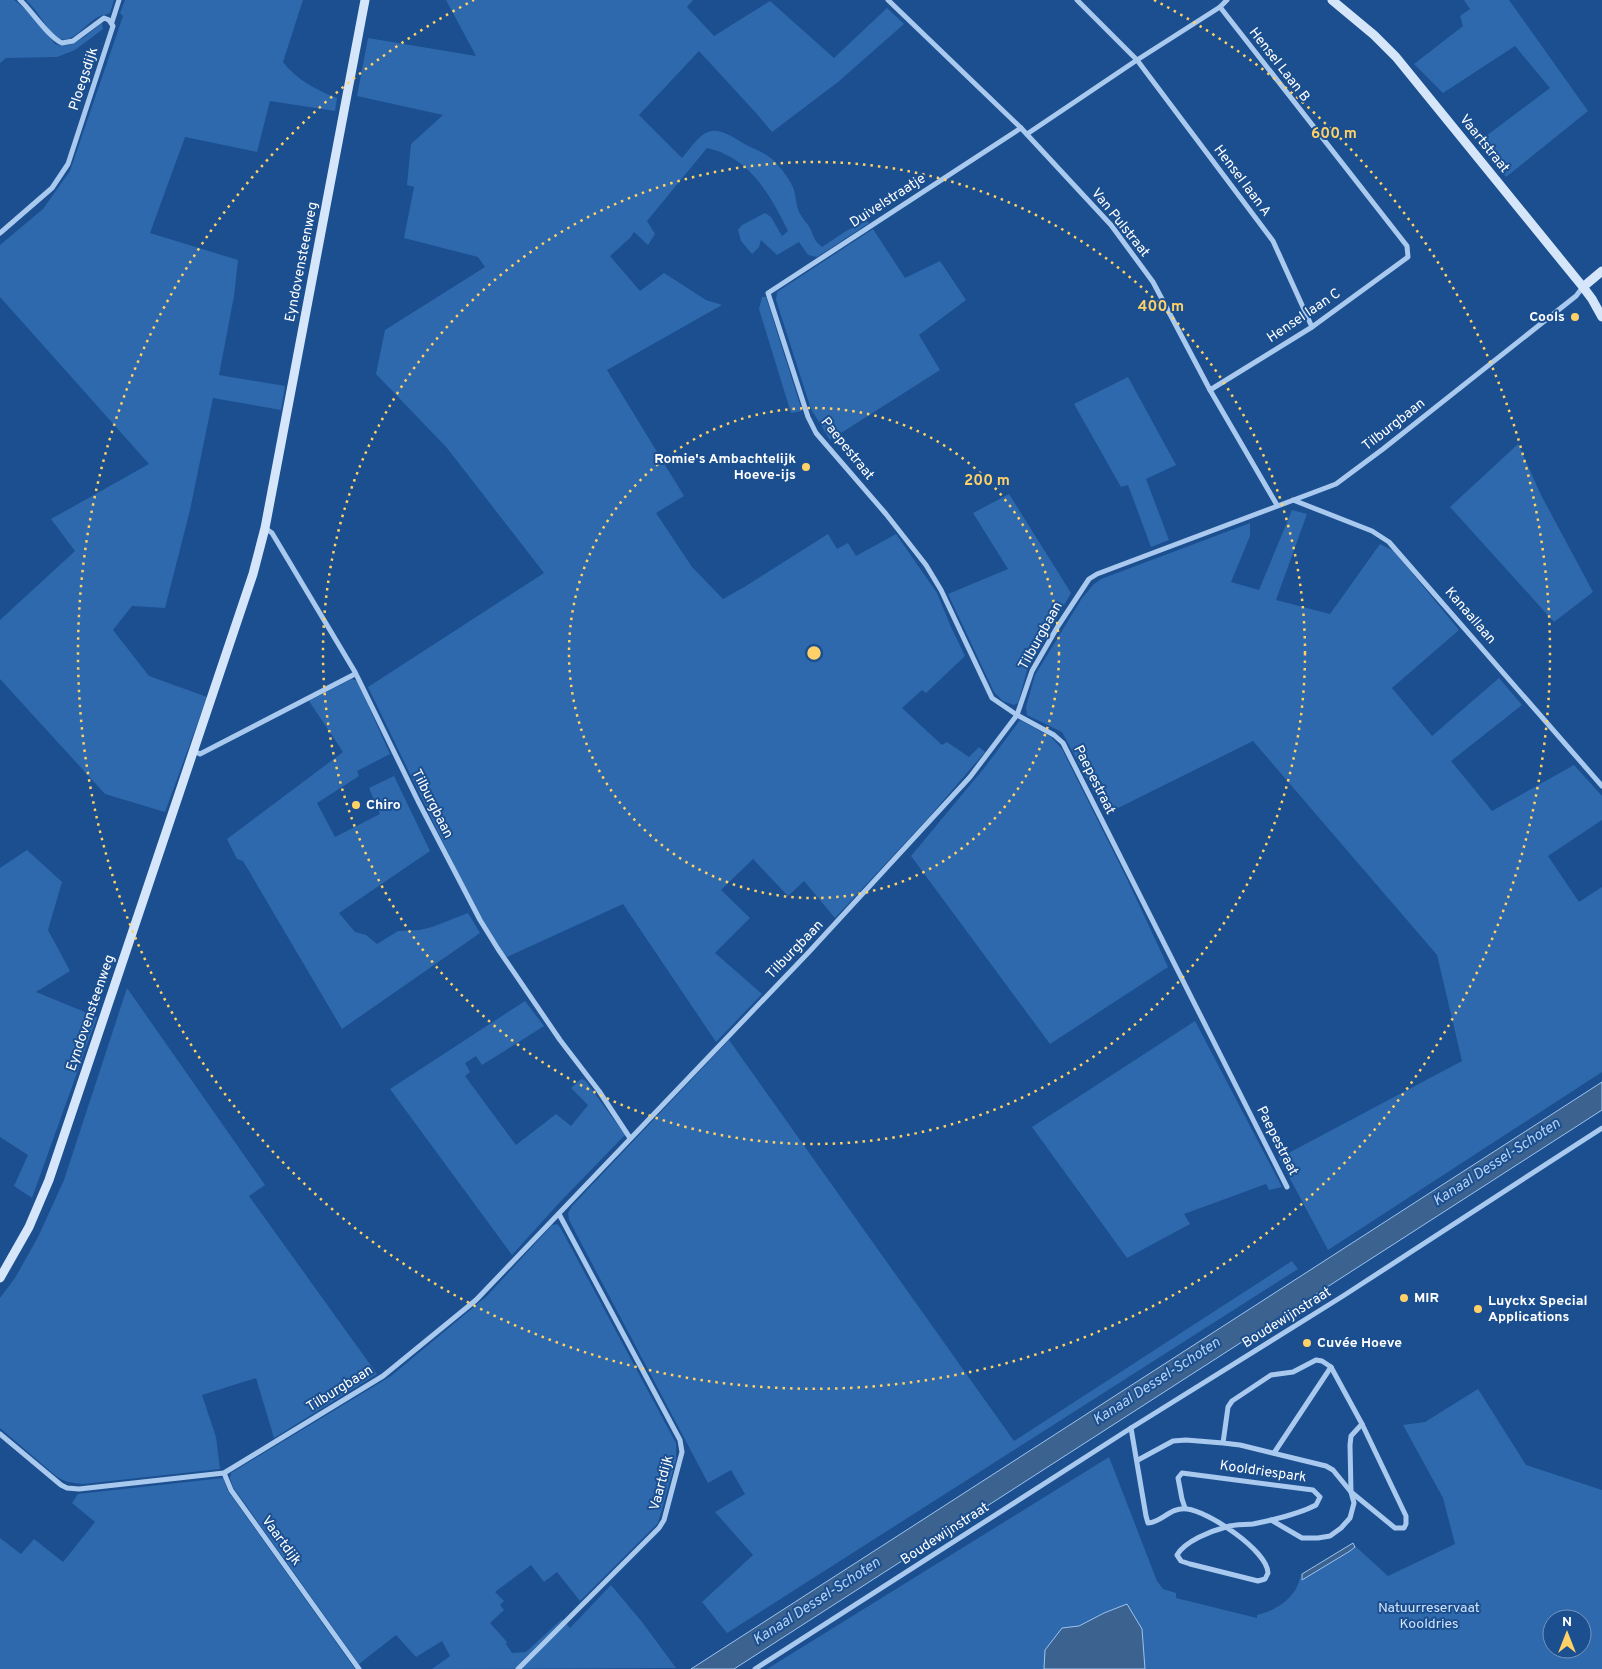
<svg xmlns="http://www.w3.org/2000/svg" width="1602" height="1669" font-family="Overpass,sans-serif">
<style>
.green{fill:#2e69ad;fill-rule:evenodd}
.water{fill:#3c6290;stroke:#9cc4f0}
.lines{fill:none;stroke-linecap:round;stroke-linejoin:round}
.street{stroke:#a9c9ee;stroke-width:5}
.secondary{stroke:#d6e6fa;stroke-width:9}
.ring{fill:none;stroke:#ffd166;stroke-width:2.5;stroke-dasharray:2.5 5}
.poi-dot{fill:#ffd166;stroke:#1b4f8f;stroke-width:2}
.labels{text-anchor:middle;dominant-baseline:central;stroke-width:4;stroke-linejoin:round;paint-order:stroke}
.street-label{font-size:14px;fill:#fff;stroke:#1b4f8f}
.poi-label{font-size:14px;font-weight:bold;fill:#fff;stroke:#1b4f8f;text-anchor:start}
.park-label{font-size:14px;fill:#cfe3fa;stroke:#1b4f8f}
.water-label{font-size:15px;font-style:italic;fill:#b5d3f5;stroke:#1b4f8f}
.centre{fill:#ffd166;stroke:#1b4f8f;stroke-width:2.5}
.ring-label{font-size:15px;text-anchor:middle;font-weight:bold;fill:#ffd166;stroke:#1b4f8f;stroke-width:4;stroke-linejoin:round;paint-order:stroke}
</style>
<rect width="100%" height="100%" fill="#1b4f8f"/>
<g class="green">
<path d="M0 0H14L28 11 55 44C73 51 88 33 102 23L103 29 75 50 57 57 6 58 0 63Z"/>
<path d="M26 0H114L110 13C106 15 102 15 98 17 85 23 69 51 53 34 43 23 37 10 26 0Z"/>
<path d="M125 0H303L283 62C297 80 316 90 337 98L335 111 270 101 257 152 185 137 150 233 238 260 234 296 219 375 285 386 281 410 213 398 190 510 165 608 132 606 113 630 149 676 207 697 165 812 105 794 0 679V620L75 551 51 519 149 464 0 297V245L43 209 70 171 123 16 120 13Z"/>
<path d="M446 0H693L687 7 714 36 770 1 834 58 887 8 904 24 838 82 772 132 756 113 699 51 639 115 682 158C703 133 708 120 741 142 753 150 766 151 777 164 783 171 791 181 794 190 796 197 796 205 799 212 802 218 807 223 810 228 814 237 814 241 822 247L846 231 867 221 869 223 817 257 808 255 799 242 777 255 761 240 759 247 752 254 741 241 738 230 742 225 765 213 771 217 782 236 788 231C770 194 749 157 707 148L647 221 655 234 648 245 634 232 630 238 610 256 640 291 664 273 706 300 722 305 607 370 684 496 656 513 692 567 723 599 746 586 828 534 837 549 848 543 856 556 896 534 937 593 951 627 965 656 926 693 922 690 902 708 942 745 947 742 969 757 979 747 985 752 930 816 835 918 804 881 788 896 753 859 721 890 750 918 715 953 762 994 716 1042 623 904 507 957 487 930 457 871 368 687 544 573 447 448 376 374 385 330 485 267 478 257 404 238 414 187 407 185 411 144 443 115 357 96 368 38 476 56Z"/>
<path d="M1464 0H1509L1588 111 1506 177 1478 142 1550 88 1515 46 1443 93 1414 64 1463 26 1460 16 1470 9Z"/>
<path d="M873 229 905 278 940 261 966 300 919 335 940 370 830 440 811 409 776 300 777 292Z"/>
<path d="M762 297H766L802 411 791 413 759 309Z"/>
<path d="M1128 377 1176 465 1146 479 1169 540 1151 547 1128 485 1121 487 1074 404Z"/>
<path d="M1518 444 1541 495 1593 592 1554 622 1450 507Z"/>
<path d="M1009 494 1071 593 1027 670 1018 703 1014 705 1003 701 994 692 948 594 1008 569 973 513Z"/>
<path d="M1292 510 1307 514 1276 600 1330 614 1380 544 1394 551 1459 630 1392 688 1432 736 1499 678 1522 705 1451 761 1492 811 1574 765 1602 796V820L1548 856 1579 902 1602 887V1072L1328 1250 1279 1158 1462 1061 1437 955 1253 741 1106 814 1062 732 1027 715 1026 707 1035 675 1082 598 1094 584 1101 579 1250 523V536L1231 582 1259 590Z"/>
<path d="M352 679 357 681 390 754 357 771 359 776 317 803 335 837 380 814 369 788 394 776 430 851 339 913 355 932 366 935 377 944 398 931 420 930 432 927 468 913 480 933 342 1029 243 861 237 859 227 839 343 752 309 701Z"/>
<path d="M1020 720 1051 737 1062 749 1127 879 1168 967 1050 1044 911 856 985 767Z"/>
<path d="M27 850 62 882 48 930 70 971 36 992 97 1017 32 1198 14 1186 28 1155 0 1137V868Z"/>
<path d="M127 988 265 1185 249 1196 377 1374 274 1438 256 1378 202 1395 216 1437 220 1469 83 1484C72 1483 65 1482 56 1476L0 1428V1298L15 1278 38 1237 64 1180Z"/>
<path d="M525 1001 544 1026 482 1065 476 1056 465 1063 470 1072 465 1076 516 1145 556 1114 571 1126 588 1105 571 1088 581 1079 585 1080 625 1135 559 1203 512 1255 390 1089Z"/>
<path d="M1195 1021 1282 1187 1269 1190 1266 1184 1184 1214 1190 1224 1127 1258 1032 1127Z"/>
<path d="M729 1040 1014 1441 1292 1261 1298 1269 727 1633 702 1602 753 1555 715 1512 745 1494 731 1470 708 1483 569 1220 568 1213 572 1206Z"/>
<path d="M557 1224 560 1227 676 1443V1460L658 1523 580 1601 557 1572 544 1582 531 1565 495 1592 504 1601 500 1605 504 1610 490 1623 507 1642 506 1644 512 1653 526 1652 562 1619 570 1628 611 1585 642 1622 676 1668 432 1669 450 1656 442 1641 416 1657 396 1635 359 1664 233 1487 230 1478 231 1473 391 1376 487 1296 552 1225Z"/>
<path d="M1478 1389 1526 1465 1602 1490V1669H1145L1140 1627 1143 1669H767L1109 1457 1157 1581 1163 1589 1176 1593V1598L1257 1618V1615C1276 1611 1297 1597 1300 1577L1302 1580 1350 1551 1355 1547 1354 1545 1388 1576 1455 1544 1443 1498 1403 1425 1425 1422ZM1552 1619H1582V1649H1552Z"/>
<path d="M223 1478 228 1491 355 1669H0V1538L21 1554 34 1539 63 1562 95 1522 72 1503 78 1494Z"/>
</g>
<g class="water">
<path d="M1602 1082V1110L734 1669H691Z"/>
<path d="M1353 1543 1355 1547 1350 1551 1302 1580V1574Z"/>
<path d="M1127 1604 1142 1629 1145 1669H1044L1045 1650 1062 1628 1079 1626 1104 1613Z"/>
</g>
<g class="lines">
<g class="street">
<path d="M888 0 1021 128 1111 225 1153 282 1210 390 1277 505"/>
<path d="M1077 0 1137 60 1273 241 1312 327"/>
<path d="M112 22 119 0"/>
<path d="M1021 128 768 293 808 417 816 433 886 514 926 565 941 590 992 698 1017 715 1054 735 1063 743 1287 1187"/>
<path d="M1027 134 1137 60 1220 7 1227 0"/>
<path d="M0 233 52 188 68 164 113 26 109 20 104 18 73 41 62 43C49 38 32 11 20 0"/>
<path d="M1210 390 1312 327 1408 257 1407 246 1220 7"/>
<path d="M1293 500 1372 531 1389 542 1602 786"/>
<path d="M265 528 272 533 355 672 418 801 480 920 498 949 560 1040 599 1091 630 1138"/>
<path d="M194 751 200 754 355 674"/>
<path d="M1131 1428 1146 1516 1148 1523C1163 1522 1169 1507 1187 1509 1208 1511 1268 1551 1268 1573L1265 1579 1258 1581 1190 1564 1181 1561 1177 1555C1185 1541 1211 1531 1226 1527 1235 1524 1245 1525 1253 1524 1273 1520 1299 1514 1316 1505L1320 1497 1313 1490 1182 1473 1178 1478 1182 1499 1185 1508"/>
<path d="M0 1434 61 1485 67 1488 79 1489 224 1473 383 1376 476 1300 808 953 970 777 1017 715 1032 671 1058 626 1089 579 1097 574 1336 484 1383 449 1576 296 1583 287"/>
<path d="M1274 1453 1331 1367"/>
<path d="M1138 1460 1173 1441 1186 1440 1223 1443 1228 1407 1232 1401 1271 1375 1293 1372 1316 1360 1322 1361 1331 1367 1362 1424 1406 1516V1524L1404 1528H1395L1351 1492 1333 1470 1326 1466 1240 1445 1223 1443"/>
<path d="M224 1473 231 1490 359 1669"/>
<path d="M1271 1520 1302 1538H1318L1330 1536 1341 1528 1350 1518 1354 1503 1351 1492 1350 1445 1351 1436 1362 1424"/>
<path d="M518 1669 659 1528 664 1520 682 1452 680 1440 559 1214"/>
<path d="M755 1669 1131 1428 1343 1296 1602 1128"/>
</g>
<g class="secondary">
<path d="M1332 0 1374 35 1396 57 1583 287 1592 299 1602 317"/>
<path d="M1583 287 1602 271"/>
<path d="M0 1278 29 1227 49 1180 253 574 265 528 365 0"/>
</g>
</g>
<g class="ring">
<circle cx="814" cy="653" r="245"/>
<circle cx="814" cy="653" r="491"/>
<path d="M1154 0A736 736 0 1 1 474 0"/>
</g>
<g class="poi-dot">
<circle cx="1575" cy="317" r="5"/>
<circle cx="806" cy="467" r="5"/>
<circle cx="356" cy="805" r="5"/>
<circle cx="1404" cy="1298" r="5"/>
<circle cx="1478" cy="1309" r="5"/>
<circle cx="1307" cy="1343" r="5"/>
</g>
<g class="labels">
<g class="street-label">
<text transform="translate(1279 65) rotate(52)">Hensel Laan B</text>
<text transform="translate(84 79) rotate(-72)">Ploegsdijk</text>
<text transform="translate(1484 144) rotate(51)">Vaartstraat</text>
<text transform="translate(1242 181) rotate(53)">Hensel laan A</text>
<text transform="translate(888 201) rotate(-33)">Duivelstraatje</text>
<text transform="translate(1120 223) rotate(51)">Van Pulstraat</text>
<text transform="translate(302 262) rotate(-79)">Eyndovensteenweg</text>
<text transform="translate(1304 316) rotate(-34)">Hensel laan C</text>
<text transform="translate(1394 425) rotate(-38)">Tilburgbaan</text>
<text transform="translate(847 449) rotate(51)">Paepestraat</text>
<text transform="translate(1470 616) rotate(49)">Kanaallaan</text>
<text transform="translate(1041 636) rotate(-61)">Tilburgbaan</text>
<text transform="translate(1094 780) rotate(63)">Paepestraat</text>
<text transform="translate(432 804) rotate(63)">Tilburgbaan</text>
<text transform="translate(795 950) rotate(-46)">Tilburgbaan</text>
<text transform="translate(91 1013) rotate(-71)">Eyndovensteenweg</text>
<text transform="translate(1277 1141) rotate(63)">Paepestraat</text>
<text transform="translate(1287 1318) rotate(-32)">Boudewijnstraat</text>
<text transform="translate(340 1389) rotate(-32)">Tilburgbaan</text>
<text transform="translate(1263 1472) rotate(8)">Kooldriespark</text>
<text transform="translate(662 1483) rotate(-75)">Vaartdijk</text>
<text transform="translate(945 1534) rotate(-33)">Boudewijnstraat</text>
<text transform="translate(281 1541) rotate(54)">Vaartdijk</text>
</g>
<g class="poi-label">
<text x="1565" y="317" text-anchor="end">Cools</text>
<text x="796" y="459" text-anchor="end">Romie's Ambachtelijk<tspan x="796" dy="16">Hoeve-ijs</tspan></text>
<text x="366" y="805">Chiro</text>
<text x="1414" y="1298">MIR</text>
<text x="1488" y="1301">Luyckx Special<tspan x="1488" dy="16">Applications</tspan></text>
<text x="1317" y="1343">Cuvée Hoeve</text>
</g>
<g class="park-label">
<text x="1429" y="1608">Natuurreservaat<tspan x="1429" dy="16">Kooldries</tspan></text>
</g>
<g class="water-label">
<text transform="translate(1497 1163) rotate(-33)">Kanaal Dessel-Schoten</text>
<text transform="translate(1157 1382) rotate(-33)">Kanaal Dessel-Schoten</text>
<text transform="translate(817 1602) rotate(-33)">Kanaal Dessel-Schoten</text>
</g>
</g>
<circle cx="814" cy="653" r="8" class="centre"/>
<g class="ring-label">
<text x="1334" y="138">600 m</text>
<text x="1161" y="311">400 m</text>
<text x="987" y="485">200 m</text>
</g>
<g transform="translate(1567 1634)"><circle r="24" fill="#1b4f8f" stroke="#7695bc"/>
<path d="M0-4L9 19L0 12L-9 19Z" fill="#ffd166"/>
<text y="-8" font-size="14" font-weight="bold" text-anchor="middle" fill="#ffffff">N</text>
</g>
</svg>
